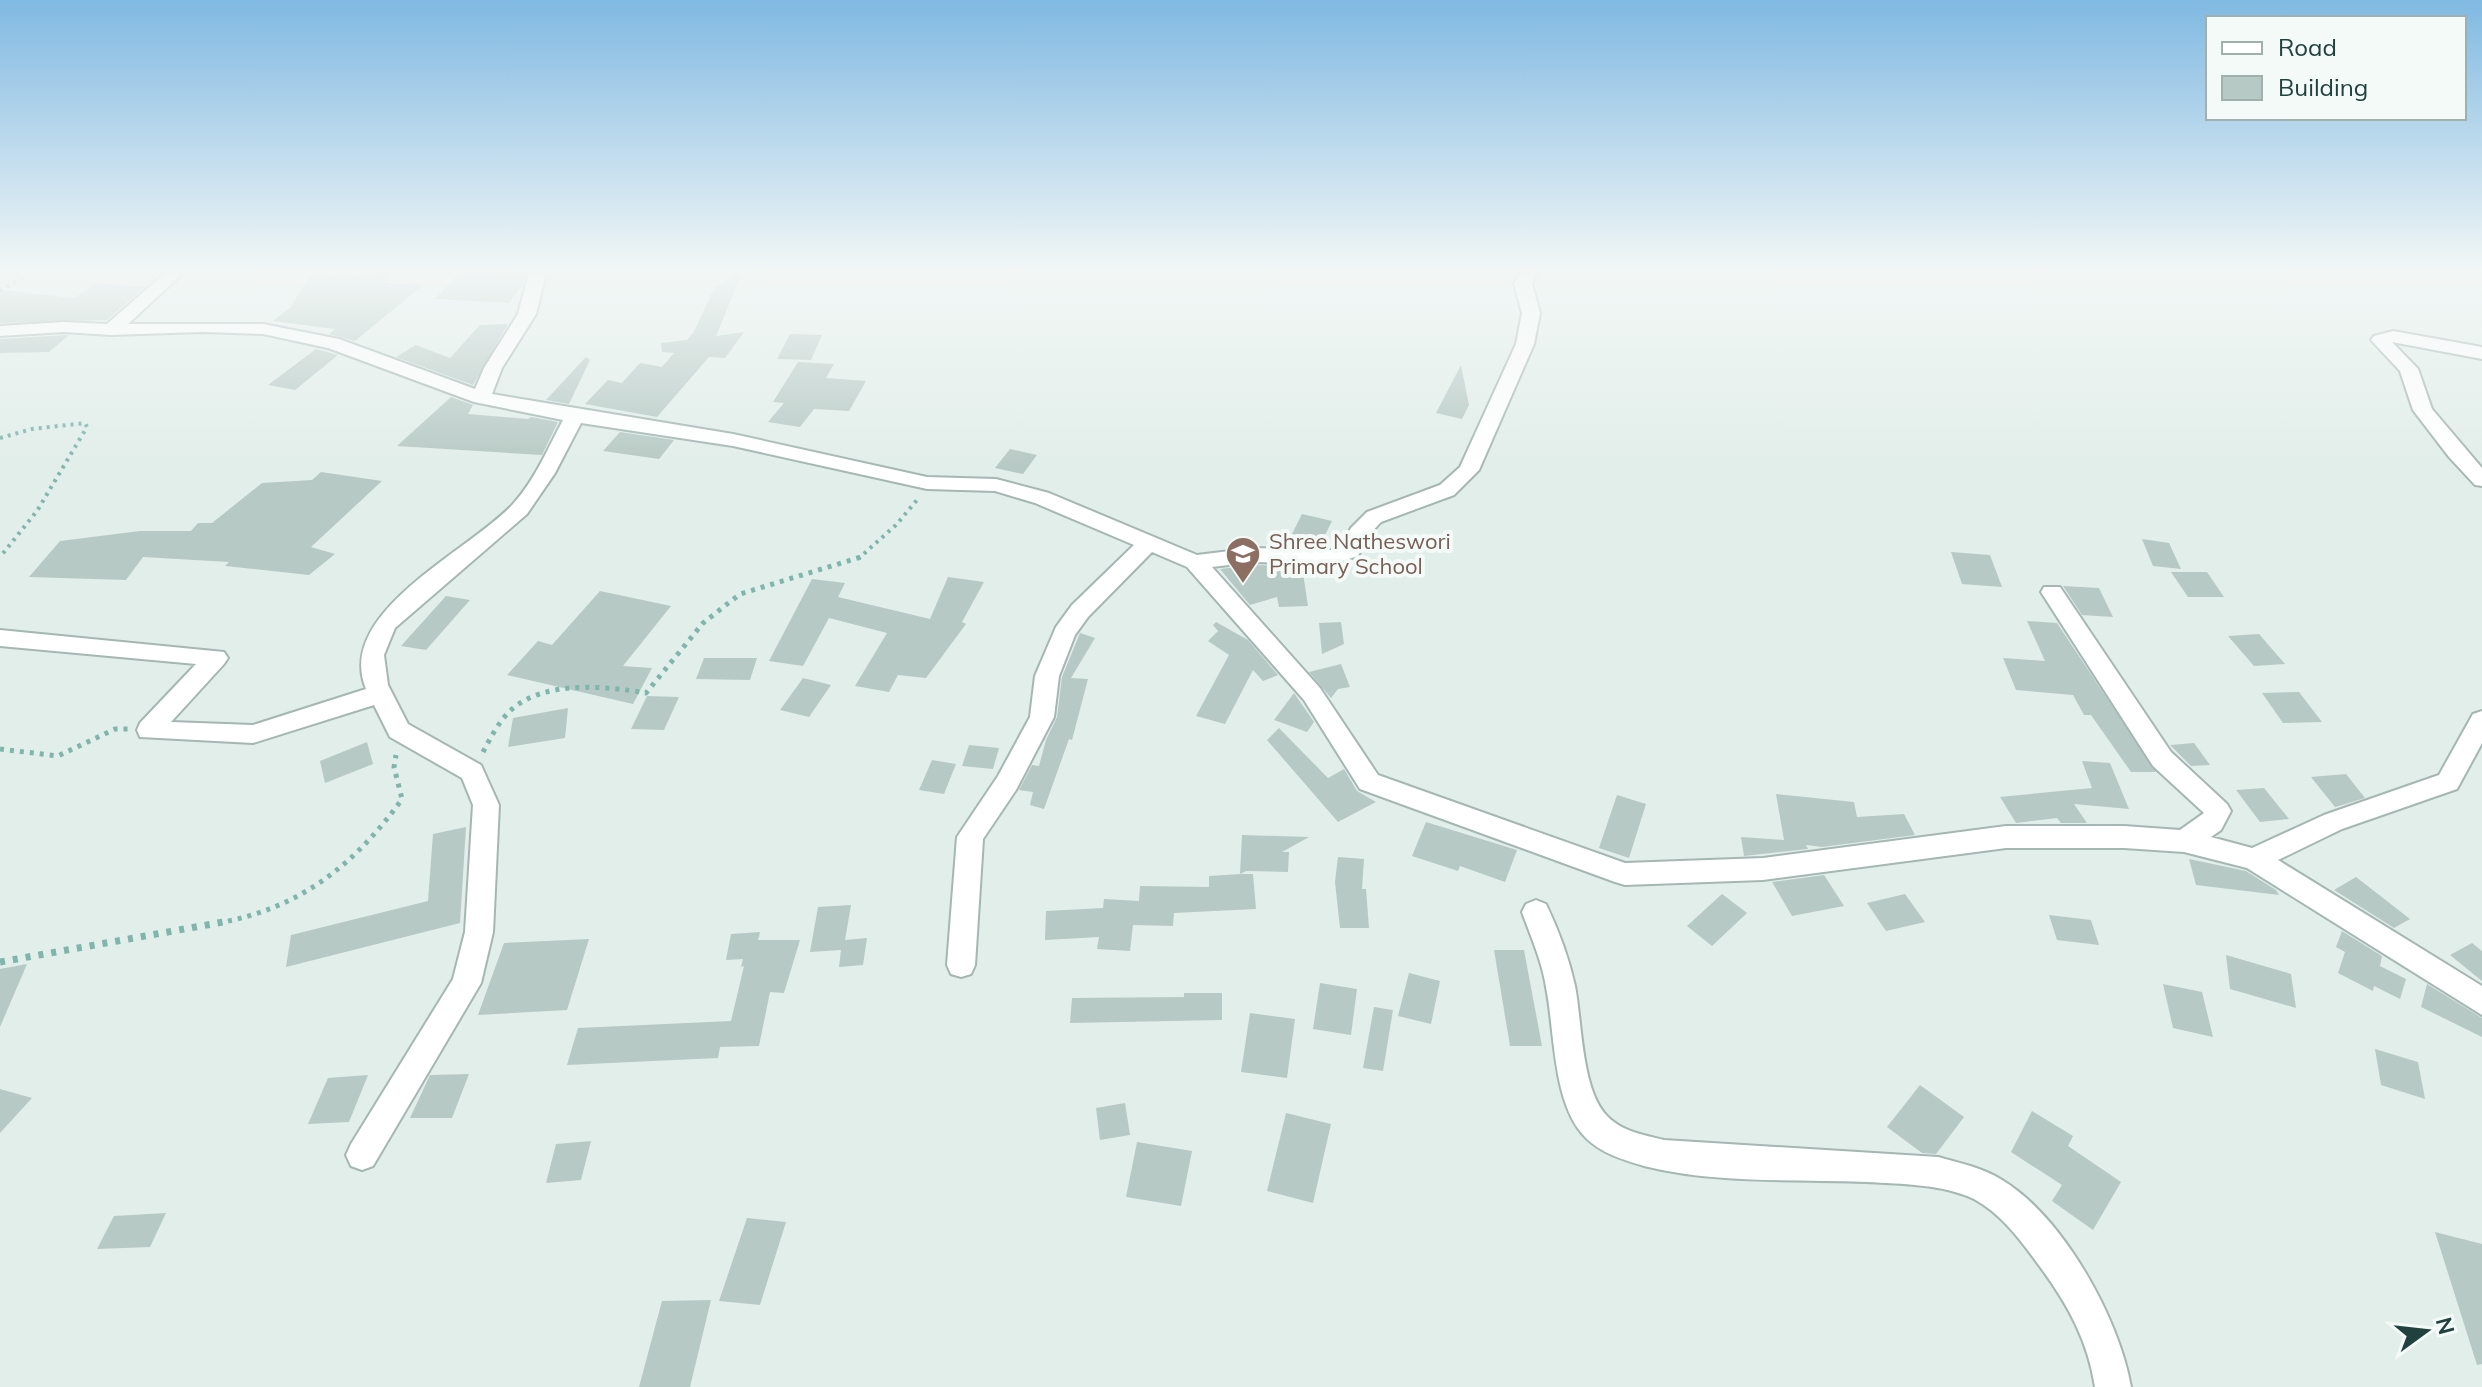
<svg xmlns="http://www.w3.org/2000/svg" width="2482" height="1387" font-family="Mulish,sans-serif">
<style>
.building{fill:#b7c9c4}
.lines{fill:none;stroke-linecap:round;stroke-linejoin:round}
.street-casing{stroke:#a4b7b3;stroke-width:4}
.path-far2{stroke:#7fb5ab;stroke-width:4;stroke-dasharray:3 5;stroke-linecap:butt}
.path-far1{stroke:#7fb5ab;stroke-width:5;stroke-dasharray:4 6;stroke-linecap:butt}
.path{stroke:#7fb5ab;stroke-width:7;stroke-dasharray:5 8;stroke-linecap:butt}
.street{fill:#fff;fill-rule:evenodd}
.labels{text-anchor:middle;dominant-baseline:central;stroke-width:8;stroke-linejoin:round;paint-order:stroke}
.education-label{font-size:22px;fill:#785e54;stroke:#f3faf7;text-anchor:start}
</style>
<rect width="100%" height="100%" fill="#e2eeea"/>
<g class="building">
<path d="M391 273 384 283 423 285 355 341 329 334 335 329 273 321 291 307 308 278Z"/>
<path d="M460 273H526L523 284 509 303 435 299Z"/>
<path d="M736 273H742L716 336 744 332 725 358 709 357 657 417 585 404 608 380 622 383 640 363 662 367 674 353 662 352 661 343 687 340 694 332 714 288Z"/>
<path d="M95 283 145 287 107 320 0 323V290L75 298Z"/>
<path d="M508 324 473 385 396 357 416 345 450 358 480 325Z"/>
<path d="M790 334 822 335 811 360 777 359Z"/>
<path d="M69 335 49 352 0 353V339Z"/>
<path d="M316 349 338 355 295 390 268 385Z"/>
<path d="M586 357 590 360 569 404 546 400Z"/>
<path d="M798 362 834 364 826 378 866 381 849 411 814 409 800 427 768 422 784 403 773 402Z"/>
<path d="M1461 365 1469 405 1462 419 1436 413Z"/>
<path d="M451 397 473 405 468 414 528 419 531 417 558 422 542 455 397 446Z"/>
<path d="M620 432 674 440 659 459 603 451Z"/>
<path d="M1010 449 1037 455 1023 474 995 468Z"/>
<path d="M321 472 382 481 311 547 335 554 309 575 225 566 229 562 143 557 126 580 29 577 60 541 140 531H191L198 523H212L262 483 312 480Z"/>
<path d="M1302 514 1332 521 1322 541 1292 534Z"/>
<path d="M2142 539 2169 543 2181 569 2153 566Z"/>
<path d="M1951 552 1990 555 2002 587 1962 584Z"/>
<path d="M1254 565 1302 566 1308 606 1279 607 1277 597 1250 605 1220 569Z"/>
<path d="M2171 572H2207L2224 597H2188Z"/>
<path d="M948 577 984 582 962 622 966 624 926 678 898 675 889 692 855 686 887 633 829 618 803 666 769 661 812 579 845 583 838 597 930 619Z"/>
<path d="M2063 586 2099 588 2113 617 2082 615Z"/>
<path d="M600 591 671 606 623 666 652 668 633 704 507 675 538 641 552 645Z"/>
<path d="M446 596 470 600 426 650 401 646Z"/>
<path d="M2027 621 2057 623 2156 772H2131L2091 715H2084L2073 695 2016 690 2003 658 2045 661Z"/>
<path d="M1216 622 1248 640 1278 675 1263 681 1253 670 1225 724 1196 716 1229 655 1208 641 1218 631 1213 625Z"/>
<path d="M1341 622 1344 644 1322 654 1319 623Z"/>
<path d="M1080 633 1095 638 1071 678 1088 679 1072 740 1069 739 1044 809 1030 805 1033 792 1019 790 1032 765 1039 766 1046 740 1057 717 1062 677Z"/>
<path d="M2259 634 2285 664 2254 666 2228 636Z"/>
<path d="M704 658H757L750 680 696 679Z"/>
<path d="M1341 664 1350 687 1338 689 1331 698 1309 672Z"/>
<path d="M803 678 831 685 809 717 780 710Z"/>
<path d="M2299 692 2322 722 2283 723 2262 693Z"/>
<path d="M1294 693 1314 722 1307 732 1274 720Z"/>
<path d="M647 696 679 697 664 730 631 729Z"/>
<path d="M568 708 565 738 508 747 513 718Z"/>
<path d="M1279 728 1328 778 1344 769 1357 791 1376 802 1338 822 1267 740Z"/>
<path d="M367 742 373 764 325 783 320 761Z"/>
<path d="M2194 743 2210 765 2191 766 2170 745Z"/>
<path d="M969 745 999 748 993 769 962 766Z"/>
<path d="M932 760 956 764 944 794 919 790Z"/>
<path d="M2082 761 2110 763 2129 809 2074 804 2087 823H2061L2057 818 2016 823 2000 797 2092 788Z"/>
<path d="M2346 774 2365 798 2339 806 2335 807 2311 777Z"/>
<path d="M2264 788 2289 819 2260 822 2236 790Z"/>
<path d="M1776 794 1854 802 1857 817 1904 814 1915 835 1822 847 1806 845 1808 849 1744 856 1741 837 1784 840Z"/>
<path d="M1617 795 1646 804 1629 858 1599 848Z"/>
<path d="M1426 822 1517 850 1505 882 1460 866 1458 871 1412 856Z"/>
<path d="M466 827 460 923 286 967 291 935 428 901 433 834Z"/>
<path d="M1242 835 1309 837 1282 852H1289L1288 872 1246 871 1240 874H1253L1256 909 1174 913 1173 926 1133 925 1130 951 1097 949 1099 937 1045 940 1046 911 1103 908 1104 899 1139 901 1140 886 1209 887V876L1240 874Z"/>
<path d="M1338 857 1364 859 1362 889H1366L1369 928H1340L1335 882Z"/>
<path d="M2189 859 2246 871 2276 890 2279 895 2196 885Z"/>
<path d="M1824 875 1844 906 1792 916 1772 882Z"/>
<path d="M2356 877 2410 919 2394 928 2334 890Z"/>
<path d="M1722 894 1747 913 1712 946 1687 926Z"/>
<path d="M1905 894 1925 922 1886 931 1867 903Z"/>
<path d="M851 905 845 940 867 938 863 965 839 967 841 950 810 952 818 907Z"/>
<path d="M2049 915 2091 920 2099 945 2057 940Z"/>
<path d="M2342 931 2382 956 2380 966 2406 979 2400 999 2374 986 2373 991 2338 973 2345 952 2336 947Z"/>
<path d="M760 932 758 940H800L784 993 770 992 759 1046 720 1047 718 1058 567 1065 578 1028 731 1021 744 966 741 967 743 959 726 960 731 934Z"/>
<path d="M589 939 567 1010 478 1015 504 943Z"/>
<path d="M2472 943 2482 951V981L2450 955Z"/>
<path d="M1494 950H1524L1542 1046H1510Z"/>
<path d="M2226 955 2291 974 2296 1008 2230 989Z"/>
<path d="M27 964 0 1027V969Z"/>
<path d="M1409 973 1440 981 1431 1024 1398 1016Z"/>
<path d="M1320 983 1357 989 1351 1035 1313 1029Z"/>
<path d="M2163 984 2202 992 2213 1037 2173 1028Z"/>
<path d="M2427 984 2482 1018V1037L2421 1007Z"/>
<path d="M1184 993H1222V1020L1070 1023 1072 998 1184 997Z"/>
<path d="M1374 1007 1393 1010 1383 1071 1363 1068Z"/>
<path d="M1250 1013 1295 1019 1287 1078 1241 1072Z"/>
<path d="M2375 1049 2418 1062 2425 1099 2381 1085Z"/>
<path d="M469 1074 452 1118H410L430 1075Z"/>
<path d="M368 1075 349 1122 308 1124 328 1078Z"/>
<path d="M1920 1085 1964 1117 1936 1154 1922 1153 1887 1127Z"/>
<path d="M0 1089 32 1098 0 1133Z"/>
<path d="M1125 1103 1130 1135 1100 1140 1096 1108Z"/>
<path d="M2032 1111 2073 1136 2068 1146 2121 1182 2093 1230 2052 1201 2062 1185 2011 1152Z"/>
<path d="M1286 1113 1331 1124 1313 1203 1267 1191Z"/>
<path d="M591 1141 581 1180 546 1183 556 1144Z"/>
<path d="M1137 1142 1192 1151 1181 1206 1126 1197Z"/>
<path d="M166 1213 150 1247 97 1249 114 1216Z"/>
<path d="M747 1218 786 1222 760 1305 719 1301Z"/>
<path d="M2435 1232 2482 1244V1364L2477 1365Z"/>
<path d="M711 1300 690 1387H639L662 1301Z"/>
</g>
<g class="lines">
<defs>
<g id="street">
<path d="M165 273H183L128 324H263L339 339 475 389 484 368 518 314 529 273H546L536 314 502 368 492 394 733 434 927 477 996 479 1049 493 1197 555 1254 548 1331 550 1342 546 1351 528 1367 512 1440 485 1460 467 1516 344 1522 313 1514 284 1520 273H1537L1532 284 1540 313 1534 344 1479 470 1454 495 1381 522 1368 536 1358 556 1333 564 1254 562 1212 567 1320 688 1378 775 1625 863 1763 858 2006 826H2124L2180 830 2204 813 2153 766 2041 592 2044 587H2060L2171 752 2227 804 2231 811 2221 830 2211 837 2252 848 2324 815 2439 775 2473 714 2482 711V743L2457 789 2342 829 2278 860 2482 986V1015L2247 868 2184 852 2124 848H2006L1763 880 1625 885 1615 882 1360 789 1304 700 1187 567 1152 552 1088 617 1075 635 1059 676 1054 717 1016 790 983 839 975 965 971 974 961 977 951 974 947 965 957 837 998 776 1030 717 1035 676 1056 627 1072 605 1134 545 1035 503 995 491 927 489 733 446 581 423 555 473 527 514 395 628 384 655 388 685 408 724 481 765 499 805 493 932 481 983 373 1166 362 1170 351 1166 346 1155 351 1144 453 979 465 932 473 805 462 778 390 737 374 705 253 743 140 737 137 730 140 723 196 664 0 646V630L224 652 228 658 224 664 171 722 253 725 366 689C334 612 470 551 513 504 535 480 548 448 563 420L474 402 328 348 263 334 202 332 111 335 64 332 0 336V326L64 322 107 324Z"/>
<path d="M2393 331 2482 347V359L2392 342 2418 369 2432 409 2482 468V486L2475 485 2449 457 2413 410 2400 371 2371 340 2374 336Z"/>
<path d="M1536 900 1546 904C1558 929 1569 958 1575 986 1582 1021 1581 1091 1608 1117 1623 1132 1645 1135 1664 1140L1938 1157C1960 1163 1983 1168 2002 1180 2063 1217 2119 1318 2131 1387H2095C2088 1341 2068 1305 2041 1268 2022 1242 2002 1214 1974 1199 1942 1184 1901 1184 1867 1182 1793 1179 1716 1184 1644 1166 1624 1160 1600 1153 1585 1137 1552 1103 1555 1031 1546 987 1542 961 1531 937 1522 912L1526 904Z"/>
</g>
</defs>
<use href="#street" class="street-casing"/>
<g class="path-far2">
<path d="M0 291 29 273"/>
<path d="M0 438 32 429 85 423 87 427 37 511 0 557"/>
<path d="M858 559 896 525 917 500"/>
</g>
<g class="path-far1">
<path d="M0 749 58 756 115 729H128"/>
<path d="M483 752C491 737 499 721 511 710 544 680 606 686 646 693L703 623 740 594 861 557"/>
<path d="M218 923C299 909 355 865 402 799L394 767 396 755"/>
</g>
<path class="path" d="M0 962 229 921"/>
<use href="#street" class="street"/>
</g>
<linearGradient id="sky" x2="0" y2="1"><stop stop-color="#80b9e2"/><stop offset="0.58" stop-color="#f2f7f6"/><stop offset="1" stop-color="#f2f7f6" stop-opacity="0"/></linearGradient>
<rect width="2482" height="467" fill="url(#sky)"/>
<defs>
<symbol id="school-pin" viewBox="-11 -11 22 30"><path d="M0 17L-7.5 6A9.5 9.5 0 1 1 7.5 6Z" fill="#8d6e63" stroke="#f3faf7"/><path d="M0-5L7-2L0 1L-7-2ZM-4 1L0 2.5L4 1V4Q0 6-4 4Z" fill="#fff"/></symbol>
</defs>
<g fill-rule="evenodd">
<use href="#school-pin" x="1223" y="534" width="40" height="54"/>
</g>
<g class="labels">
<g class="education-label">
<text x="1269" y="541">Shree Natheswori<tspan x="1269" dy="25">Primary School</tspan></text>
</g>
</g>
<rect x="2206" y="16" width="260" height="104" fill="#f3faf7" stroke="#9fb0ad" stroke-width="2"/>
<rect x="2222" y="42" width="40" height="12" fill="#ffffff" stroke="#9fb0ad" stroke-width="2"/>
<text x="2278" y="56" font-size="24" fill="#20413d">Road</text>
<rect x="2222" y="76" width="40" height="24" fill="#b7c9c4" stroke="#9fb0ad" stroke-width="2"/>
<text x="2278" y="96" font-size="24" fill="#20413d">Building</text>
<g transform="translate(2426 1331) rotate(75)" stroke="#f3faf7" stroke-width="6" paint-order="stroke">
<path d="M0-6L14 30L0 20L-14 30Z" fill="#20413d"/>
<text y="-12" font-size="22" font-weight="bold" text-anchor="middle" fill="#20413d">N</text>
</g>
</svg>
